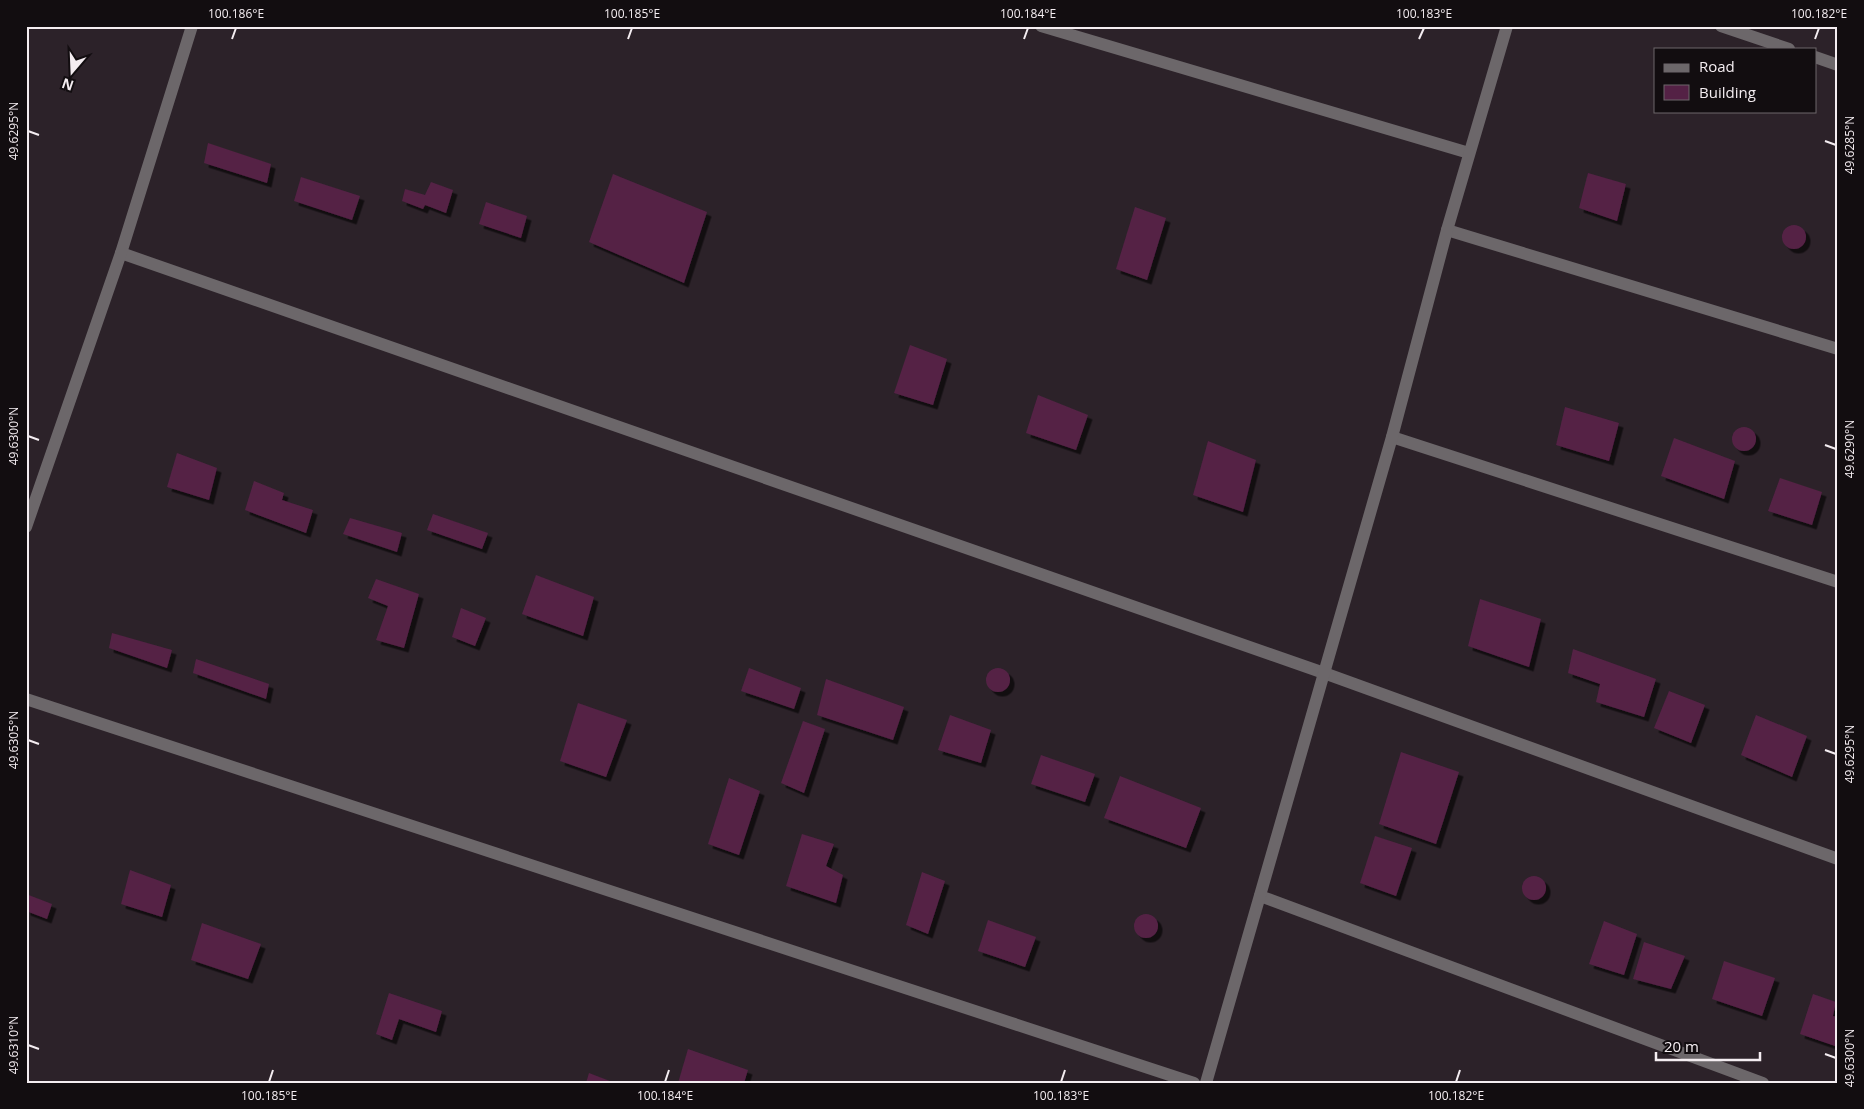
<svg xmlns="http://www.w3.org/2000/svg" width="1864" height="1109" font-family="'Open Sans',sans-serif">
<style>
.building{fill:#542145;filter:url(#shadow)}
.lines{fill:none;stroke-linecap:round;stroke-linejoin:round}
.minor{stroke:#6c676a;stroke-width:12}
.ticks{fill:none;stroke:#f4edf1;stroke-width:2}
.neatline{fill:none;stroke:#f4edf1;stroke-width:2}
.ticks-label{font-size:12px;text-anchor:middle;fill:#f4edf1}
</style>
<defs>
<filter id="shadow"><feDropShadow dx="4.5" dy="4.5" stdDeviation="0" flood-color="#0009"/></filter>
</defs>
<rect width="100%" height="100%" fill="#2c2229"/>
<g class="building">
<path d="M208 143 271 164 267 183 204 163Z"/>
<path d="M1588 173 1626 184 1617 221 1579 208Z"/>
<path d="M613 174 707 212 684 283 589 242Z"/>
<path d="M301 177 360 196 352 220 294 201Z"/>
<path d="M431 182 453 190 446 213 425 205 423 209 402 201 405 189 425 195Z"/>
<path d="M486 202 527 216 521 238 479 224Z"/>
<path d="M1135 207 1166 218 1147 280 1116 269Z"/>
<circle cx="1794" cy="237" r="12"/>
<path d="M910 345 947 359 933 405 894 393Z"/>
<path d="M1038 395 1088 415 1076 450 1026 433Z"/>
<path d="M1565 407 1619 423 1609 461 1556 445Z"/>
<circle cx="1744" cy="439" r="12"/>
<path d="M1674 438 1735 461 1724 499 1661 476Z"/>
<path d="M1208 441 1256 460 1243 512 1193 495Z"/>
<path d="M177 453 217 468 209 500 167 487Z"/>
<path d="M1780 478 1822 492 1812 525 1768 511Z"/>
<path d="M254 481 284 493 282 500 313 510 306 533 245 510Z"/>
<path d="M433 514 488 533 482 549 427 530Z"/>
<path d="M350 518 402 533 397 552 343 534Z"/>
<path d="M536 575 594 597 583 636 522 614Z"/>
<path d="M376 579 419 594 404 648 376 640 388 606 368 598Z"/>
<path d="M1480 599 1541 619 1529 667 1468 646Z"/>
<path d="M461 608 486 618 475 646 452 637Z"/>
<path d="M112 633 172 650 167 668 109 648Z"/>
<path d="M1573 649 1656 679 1644 717 1596 702 1600 684 1568 673Z"/>
<path d="M196 659 269 684 266 699 193 673Z"/>
<circle cx="998" cy="680" r="12"/>
<path d="M749 668 801 688 794 709 741 691Z"/>
<path d="M826 679 904 707 893 740 817 715Z"/>
<path d="M1669 691 1705 705 1691 743 1654 728Z"/>
<path d="M578 703 627 720 606 777 560 761Z"/>
<path d="M950 715 991 730 981 763 938 750Z"/>
<path d="M1756 715 1807 736 1792 777 1741 755Z"/>
<path d="M803 721 825 729 804 793 781 783Z"/>
<path d="M1401 752 1459 772 1436 844 1379 824Z"/>
<path d="M1041 755 1095 774 1085 802 1031 784Z"/>
<path d="M1120 776 1201 808 1186 848 1104 818Z"/>
<path d="M729 778 760 791 739 855 708 844Z"/>
<path d="M802 834 834 844 826 866 843 875 836 903 786 886Z"/>
<path d="M1375 836 1412 848 1396 896 1360 883Z"/>
<path d="M130 870 171 885 162 917 121 904Z"/>
<path d="M922 872 945 881 928 934 906 925Z"/>
<circle cx="1534" cy="888" r="12"/>
<path d="M26 894 52 904 47 919 26 911Z"/>
<circle cx="1146" cy="926" r="12"/>
<path d="M988 920 1036 937 1025 967 978 951Z"/>
<path d="M1604 921 1637 934 1624 975 1589 964Z"/>
<path d="M202 923 261 944 248 979 191 960Z"/>
<path d="M1644 942 1685 956 1671 989 1633 979Z"/>
<path d="M1724 961 1775 978 1762 1016 1712 999Z"/>
<path d="M389 993 442 1011 436 1032 399 1019 392 1040 376 1034Z"/>
<path d="M1813 994 1836 1002 1833 1016 1838 1017V1047L1800 1034Z"/>
<path d="M688 1049 748 1070 744 1083H678Z"/>
<path d="M589 1073 615 1083H586Z"/>
</g>
<g class="lines">
<g class="minor">
<path d="M1041 26 1469 153"/>
<path d="M1721 26 1789 49"/>
<path d="M1815 57 1838 65"/>
<path d="M1447 230 1838 349"/>
<path d="M121 253 1324 673 1838 859"/>
<path d="M1392 437 1838 582"/>
<path d="M26 527 121 253 192 26"/>
<path d="M26 699 1194 1083"/>
<path d="M1260 896 1763 1083"/>
<path d="M1206 1083 1392 437 1447 230 1507 26"/>
</g>
</g>
<path class="ticks" d="M232 39 236 28M628 39 632 28M1024 39 1028 28M1419 39 1424 28M1815 39 1819 28M28 131 39 135M1825 141 1836 145M28 436 39 440M1825 445 1836 449M28 740 39 744M1825 750 1836 754M28 1045 39 1049M1825 1054 1836 1058M269 1082 273 1070M665 1082 669 1070M1061 1082 1065 1070M1456 1082 1460 1070"/>
<rect width="1864" height="1109" fill="none" stroke="#120d10" stroke-width="55"/>
<rect x="1654" y="48" width="162" height="65" fill="#120d10" stroke="#6c676a"/>
<rect x="1664" y="64" width="25" height="8" fill="#6c676a" stroke="#6c676a"/>
<text x="1699" y="72" font-size="15" fill="#f4edf1">Road</text>
<rect x="1664" y="85" width="25" height="15" fill="#542145" stroke="#6c676a"/>
<text x="1699" y="98" font-size="15" fill="#f4edf1">Building</text>
<g transform="translate(72 72) rotate(199)" stroke="#120d10" stroke-width="4" paint-order="stroke">
<path d="M0-4L9 19L0 12L-9 19Z" fill="#f4edf1"/>
<text y="-8" font-size="14" font-weight="bold" text-anchor="middle" fill="#f4edf1">N</text>
</g>
<path d="M1656 1052v8h104v-8" fill="none" stroke="#f4edf1" stroke-width="2.5"/>
<text x="1664" y="1052" font-size="15" fill="#f4edf1" stroke="#120d10" stroke-width="4" paint-order="stroke">20 m</text>
<rect x="28" y="28" width="1808" height="1054" class="neatline"/>
<g class="ticks-label">
<text x="236" y="18">100.186°E</text>
<text x="632" y="18">100.185°E</text>
<text x="1028" y="18">100.184°E</text>
<text x="1424" y="18">100.183°E</text>
<text x="1819" y="18">100.182°E</text>
<text transform="translate(14 131) rotate(-90)" y="4">49.6295°N</text>
<text transform="translate(1850 145) rotate(-90)" y="4">49.6285°N</text>
<text transform="translate(14 436) rotate(-90)" y="4">49.6300°N</text>
<text transform="translate(1850 449) rotate(-90)" y="4">49.6290°N</text>
<text transform="translate(14 740) rotate(-90)" y="4">49.6305°N</text>
<text transform="translate(1850 754) rotate(-90)" y="4">49.6295°N</text>
<text transform="translate(14 1045) rotate(-90)" y="4">49.6310°N</text>
<text transform="translate(1850 1058) rotate(-90)" y="4">49.6300°N</text>
<text x="269" y="1100">100.185°E</text>
<text x="665" y="1100">100.184°E</text>
<text x="1061" y="1100">100.183°E</text>
<text x="1456" y="1100">100.182°E</text>
</g>
</svg>
